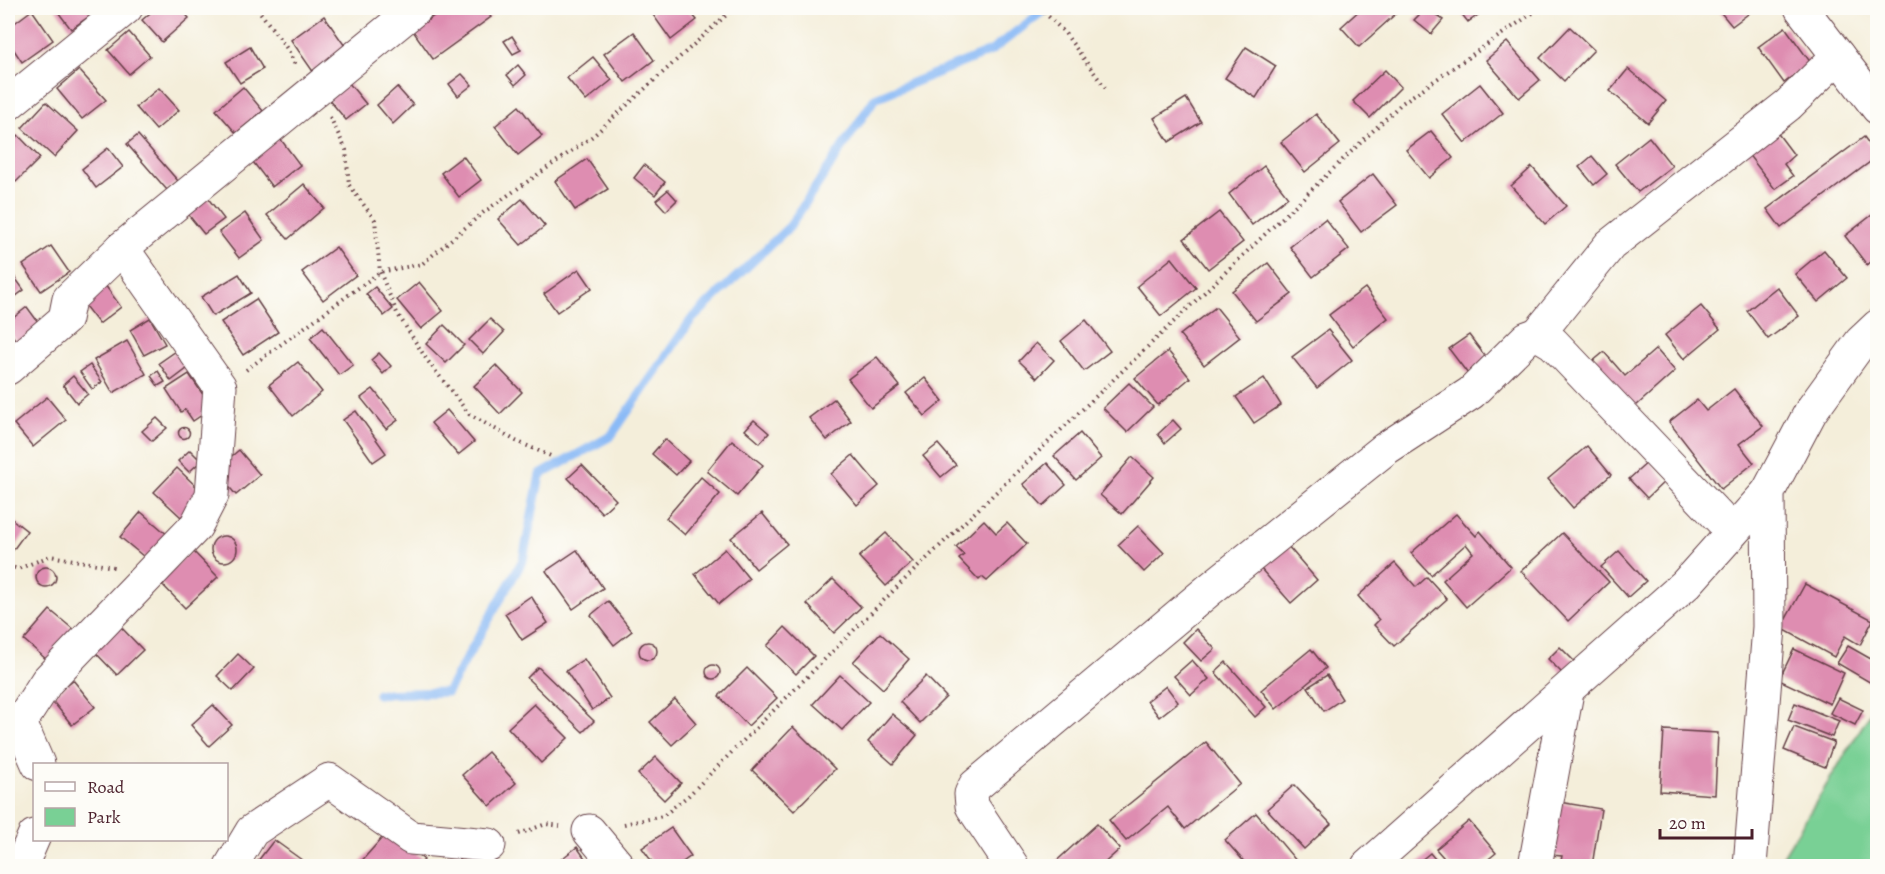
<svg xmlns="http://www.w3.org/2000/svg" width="1885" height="874" font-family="Alegreya,serif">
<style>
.green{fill:#79d095;stroke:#627860;stroke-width:1.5}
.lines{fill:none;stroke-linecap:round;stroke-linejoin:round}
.stream{stroke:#8abaf6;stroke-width:9}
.building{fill:#de8db1}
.minor-casing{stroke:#643e45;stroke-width:35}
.path{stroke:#643e45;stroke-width:4;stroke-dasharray:1.5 4.5;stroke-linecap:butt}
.minor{stroke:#fff;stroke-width:33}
</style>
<rect width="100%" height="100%" fill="#fdfcf7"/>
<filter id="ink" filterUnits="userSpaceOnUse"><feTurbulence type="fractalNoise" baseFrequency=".0167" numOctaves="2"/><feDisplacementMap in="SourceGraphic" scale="12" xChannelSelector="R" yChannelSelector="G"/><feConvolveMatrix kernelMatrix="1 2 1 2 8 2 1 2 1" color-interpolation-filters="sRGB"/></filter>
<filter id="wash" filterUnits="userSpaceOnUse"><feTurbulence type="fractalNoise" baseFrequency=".008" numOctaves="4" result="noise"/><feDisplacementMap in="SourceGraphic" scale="24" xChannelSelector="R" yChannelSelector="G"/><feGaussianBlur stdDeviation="1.35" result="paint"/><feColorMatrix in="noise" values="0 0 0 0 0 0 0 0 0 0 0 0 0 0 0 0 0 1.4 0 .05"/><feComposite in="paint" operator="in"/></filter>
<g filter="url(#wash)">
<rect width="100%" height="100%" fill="#f4eeda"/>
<path class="green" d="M1877 702V866H1777Z"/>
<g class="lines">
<path class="stream" d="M378 694 447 692 523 560 540 475 611 436 691 320 790 226 875 98 991 51 1047 8"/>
</g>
<g id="blocks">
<g class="building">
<path d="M55 8H101L71 29Z"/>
<path d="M156 8H180L189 18 162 42 142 20Z"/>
<path d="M445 8H484L491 17 433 59 413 31Z"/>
<path d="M657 8H687L697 20 671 40 651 12Z"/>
<path d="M1362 8 1401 9 1359 47 1341 27Z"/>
<path d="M1426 8 1443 20 1431 34 1414 20Z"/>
<path d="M1457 8H1488L1468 22Z"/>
<path d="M1717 8H1756L1732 26Z"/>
<path d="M32 10 53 40 22 62 8 41V28Z"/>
<path d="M324 16 347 49 314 73 291 40Z"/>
<path d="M1570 27 1594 50 1564 81 1540 58Z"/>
<path d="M1785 27 1811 63 1784 83 1758 47Z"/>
<path d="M129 32 150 56 129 74 108 50Z"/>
<path d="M634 32 654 60 625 82 604 54Z"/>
<path d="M512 36 521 50 513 54 504 41Z"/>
<path d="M1507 42 1540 80 1519 98 1486 60Z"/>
<path d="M250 47 263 69 240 83 226 62Z"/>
<path d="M1246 47 1276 66 1256 98 1225 78Z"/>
<path d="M593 57 612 80 586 101 567 78Z"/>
<path d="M518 65 526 75 515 85 507 75Z"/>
<path d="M1628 69 1666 101 1648 123 1610 91Z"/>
<path d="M79 70 106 100 82 119 57 89Z"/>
<path d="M1385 70 1401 87 1370 118 1353 101Z"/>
<path d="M462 74 472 85 458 96 449 84Z"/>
<path d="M348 82 366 104 346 120 328 98Z"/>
<path d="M1480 84 1503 113 1465 143 1442 114Z"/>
<path d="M243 87 263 111 236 133 216 110Z"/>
<path d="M397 87 413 105 393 124 377 105Z"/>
<path d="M159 88 179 110 156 130 136 107Z"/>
<path d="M1186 98 1201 122 1169 142 1154 118Z"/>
<path d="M46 102 78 131 54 157 22 128Z"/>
<path d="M519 106 542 136 518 155 495 126Z"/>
<path d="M1316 114 1340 144 1305 172 1281 142Z"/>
<path d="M1773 127 1794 155 1784 164 1793 176 1775 189 1744 149Z"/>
<path d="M1431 131 1453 158 1429 178 1406 150Z"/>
<path d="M18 135 40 158 16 182 8 173V146Z"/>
<path d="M138 135 178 181 167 190 127 144Z"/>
<path d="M279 137 300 165 272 187 250 158Z"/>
<path d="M1649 137 1672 166 1638 192 1615 164Z"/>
<path d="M1864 137 1878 156 1781 228 1767 209Z"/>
<path d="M108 148 123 167 96 188 82 169Z"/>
<path d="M463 156 481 180 459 197 441 173Z"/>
<path d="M1592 156 1607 174 1594 185 1579 167Z"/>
<path d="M587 159 608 189 575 210 555 181Z"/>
<path d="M644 165 665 182 655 195 634 178Z"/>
<path d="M1264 166 1288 197 1252 225 1229 194Z"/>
<path d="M1532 167 1566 206 1545 224 1511 186Z"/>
<path d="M1373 174 1397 205 1361 232 1338 202Z"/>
<path d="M304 184 324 208 288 239 267 215Z"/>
<path d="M668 190 677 200 666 211 656 200Z"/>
<path d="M207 197 224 219 204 234 187 213Z"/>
<path d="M522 199 545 226 521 245 498 219Z"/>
<path d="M1219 212 1243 242 1208 269 1184 239Z"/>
<path d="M245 213 264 240 239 258 219 232Z"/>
<path d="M1872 215 1878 222V256L1867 265 1845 236Z"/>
<path d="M1325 219 1349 249 1313 277 1290 247Z"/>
<path d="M51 246 69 272 41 291 23 265Z"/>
<path d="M336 247 356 275 323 300 302 272Z"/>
<path d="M1824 250 1847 278 1818 302 1795 274Z"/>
<path d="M1172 258 1196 288 1161 316 1137 286Z"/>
<path d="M1268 263 1292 294 1256 321 1232 291Z"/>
<path d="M8 268 24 290 8 302Z"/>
<path d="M579 269 592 288 557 312 544 294Z"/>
<path d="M239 274 251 293 213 316 201 297Z"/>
<path d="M419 282 443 311 421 329 397 300Z"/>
<path d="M105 285 121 307 99 324 82 302Z"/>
<path d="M375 287 393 309 384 316 366 294Z"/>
<path d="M1777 287 1799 316 1768 339 1747 311Z"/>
<path d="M1365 288 1388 318 1353 346 1329 315Z"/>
<path d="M256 299 278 332 243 355 221 322Z"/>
<path d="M1701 306 1720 329 1684 359 1665 335Z"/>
<path d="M27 307 41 326 18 344 8 329V322Z"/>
<path d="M1216 307 1240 337 1204 365 1180 335Z"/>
<path d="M150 318 165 344 144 355 130 330Z"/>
<path d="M490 319 504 332 483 354 469 340Z"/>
<path d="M1086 320 1110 351 1084 371 1061 341Z"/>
<path d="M444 325 464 345 446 363 426 344Z"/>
<path d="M323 327 353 365 339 375 310 338Z"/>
<path d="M1328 330 1352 360 1317 388 1292 357Z"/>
<path d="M1469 335 1488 360 1468 374 1449 349Z"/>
<path d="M127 341 146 374 113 393 94 360Z"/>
<path d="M1036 343 1054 360 1037 378 1019 361Z"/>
<path d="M179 349 192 365 171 381 159 363Z"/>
<path d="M1656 349 1675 371 1627 414 1586 367 1604 352 1625 376Z"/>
<path d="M1168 351 1190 378 1158 405 1135 378Z"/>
<path d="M379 353 391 366 383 374 371 360Z"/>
<path d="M877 357 900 386 871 408 848 379Z"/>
<path d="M298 362 322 392 293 416 269 385Z"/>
<path d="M90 365 102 382 92 389 80 372Z"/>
<path d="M496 365 522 392 500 414 474 386Z"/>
<path d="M158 371 165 382 158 386 151 376Z"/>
<path d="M189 374 212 408 193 421 185 409 181 412 166 389Z"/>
<path d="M73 376 88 394 77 403 63 385Z"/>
<path d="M925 378 943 401 925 416 906 393Z"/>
<path d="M1264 378 1281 405 1254 423 1236 397Z"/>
<path d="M1129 383 1153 407 1127 432 1103 408Z"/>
<path d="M373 389 398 420 386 429 361 398Z"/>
<path d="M1734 389 1763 426 1739 444 1754 463 1721 489 1669 422 1697 400 1706 411Z"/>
<path d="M47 397 66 420 33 447 14 424Z"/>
<path d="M834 399 851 421 827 440 809 418Z"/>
<path d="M447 410 474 442 458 455 431 423Z"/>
<path d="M356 411 386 453 373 462 343 420Z"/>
<path d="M157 418 167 428 152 441 142 431Z"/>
<path d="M754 420 769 433 760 443 745 430Z"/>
<path d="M1173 420 1181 429 1165 443 1158 434Z"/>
<circle cx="184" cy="433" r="5.5"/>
<path d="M1080 433 1101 458 1076 480 1054 456Z"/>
<path d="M665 439 689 461 676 475 652 454Z"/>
<path d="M732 440 763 465 737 496 707 471Z"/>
<path d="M938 444 956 465 941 477 923 456Z"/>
<path d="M1587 446 1611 475 1573 508 1548 479Z"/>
<path d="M190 450 201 461 189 472 178 461Z"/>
<path d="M239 450 260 475 236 495 215 470Z"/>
<path d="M853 455 879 486 857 505 831 474Z"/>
<path d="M1132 457 1154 477 1122 514 1100 495Z"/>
<path d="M1649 461 1666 480 1647 498 1629 479Z"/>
<path d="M1047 463 1066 485 1043 506 1023 484Z"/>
<path d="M582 465 616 500 602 513 568 478Z"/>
<path d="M177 468 203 493 181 517 154 492Z"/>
<path d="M701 477 720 494 685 535 666 518Z"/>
<path d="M141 512 169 536 149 561 120 537Z"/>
<path d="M762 513 787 544 756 569 731 538Z"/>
<path d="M1456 514 1476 536 1480 531 1511 567 1466 607 1443 580 1473 553 1466 544 1431 575 1411 553Z"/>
<path d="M8 516 27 531 8 557Z"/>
<path d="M984 520 996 533 1007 523 1027 544 987 581 982 577 979 580 959 559 964 555 956 547Z"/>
<path d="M1138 526 1164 553 1144 572 1118 545Z"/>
<path d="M886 533 913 562 886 586 859 557Z"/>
<path d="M1562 533 1609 582 1568 621 1521 571Z"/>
<circle cx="224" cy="549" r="13"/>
<path d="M1287 545 1317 580 1291 603 1261 569Z"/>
<path d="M725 549 749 579 719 604 695 574Z"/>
<path d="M192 550 218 577 185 608 159 581Z"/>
<path d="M577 550 603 588 573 609 546 571Z"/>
<path d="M1619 551 1646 581 1628 597 1601 567Z"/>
<path d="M1395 563 1416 587 1427 577 1447 599 1394 646 1374 625 1379 620 1358 596Z"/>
<circle cx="46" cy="577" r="10"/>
<path d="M833 579 861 607 834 633 807 604Z"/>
<path d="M1805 584 1873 620 1860 645 1845 636 1834 657 1781 628Z"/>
<path d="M531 596 548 623 522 640 505 614Z"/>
<path d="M608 601 632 631 614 645 591 615Z"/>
<path d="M50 610 80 635 54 666 24 640Z"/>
<path d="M118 624 143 650 117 675 92 649Z"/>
<path d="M785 627 814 656 796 674 767 646Z"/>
<path d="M1196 629 1215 649 1201 661 1183 642Z"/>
<path d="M880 633 909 659 883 689 853 662Z"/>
<circle cx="648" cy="651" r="9"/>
<path d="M1848 646 1878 663V687L1837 663Z"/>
<path d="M1560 647 1575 662 1563 674 1548 659Z"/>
<path d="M1311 649 1326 668 1276 709 1261 690Z"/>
<path d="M1794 649 1844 673 1830 704 1779 680Z"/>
<path d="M238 654 254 669 233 691 217 676Z"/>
<path d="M584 659 610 698 592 710 566 671Z"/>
<path d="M1192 660 1209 679 1191 695 1174 676Z"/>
<path d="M1226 662 1266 707 1255 717 1215 672Z"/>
<circle cx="713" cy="672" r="7"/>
<path d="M538 667 594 721 583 732 527 678Z"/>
<path d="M747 668 777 698 748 726 719 696Z"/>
<path d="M840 675 869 702 842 730 813 704Z"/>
<path d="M1327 675 1342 699 1324 711 1308 687Z"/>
<path d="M926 676 946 697 920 723 900 702Z"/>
<path d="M73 680 95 707 72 725 50 698Z"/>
<path d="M1166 686 1178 702 1159 717 1147 701Z"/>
<path d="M1838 698 1863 710 1855 725 1830 713Z"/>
<path d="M675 699 696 723 672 745 650 722Z"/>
<path d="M1795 703 1839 721 1832 737 1788 720Z"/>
<path d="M534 704 568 738 541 763 508 728Z"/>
<path d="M213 705 232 725 209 746 191 725Z"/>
<path d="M892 714 917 735 893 764 868 742Z"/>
<path d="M793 727 835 769 794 811 752 770Z"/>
<path d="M1794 727 1834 742 1825 767 1784 750Z"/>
<path d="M1664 730 1718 733 1715 795 1660 791Z"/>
<path d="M1206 742 1240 784 1185 829 1168 807 1126 841 1109 820Z"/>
<path d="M488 752 516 783 490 806 462 775Z"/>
<path d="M656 757 681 783 664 800 638 774Z"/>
<path d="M1294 785 1331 824 1304 849 1267 809Z"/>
<path d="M1559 802 1601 809 1592 866H1560L1562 856 1551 855Z"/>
<path d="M1256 813 1298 863 1293 866H1248L1225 840Z"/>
<path d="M1469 821 1496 853 1480 866H1451L1436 849Z"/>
<path d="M1097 824 1120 849 1101 866H1051Z"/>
<path d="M671 828 691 856 677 866H655L642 848Z"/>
<path d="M389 830 424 860 418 866 358 865Z"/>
<path d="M274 840 306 863 303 866H254Z"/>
<path d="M577 847 589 864 585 866H565L560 860Z"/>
<path d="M1430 853 1441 866H1414Z"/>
</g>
</g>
</g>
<g filter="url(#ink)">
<use href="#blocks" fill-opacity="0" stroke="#643e45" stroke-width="1.5"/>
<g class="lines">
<defs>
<g id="minor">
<path d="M1801 8 1878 108"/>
<path d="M8 104 126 8"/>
<path d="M1538 334 1610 245 1788 105 1838 56"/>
<path d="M8 368 65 319 69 299 122 248 416 8"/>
<path d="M38 764 20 723 47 681 196 526 212 495 220 387 122 248"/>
<path d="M589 831 618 866"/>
<path d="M21 866 34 836"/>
<path d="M231 866 252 831 329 780 411 838 489 845"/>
<path d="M1012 866 972 806 971 794 975 786 1209 590 1385 449 1471 393 1527 338 1538 334 1553 343 1732 531"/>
<path d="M1368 866 1686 584 1768 492 1811 411 1861 342 1878 326"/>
<path d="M1535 866 1567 692"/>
<path d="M1750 866 1769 627 1768 492"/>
</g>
</defs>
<use href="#minor" class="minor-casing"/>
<g class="path">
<path d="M257 8 288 50 296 67"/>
<path d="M1040 8 1064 32 1107 90"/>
<path d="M330 117 346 150 349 185 375 220 380 272 397 313 427 360 469 414 516 441 553 457"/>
<path d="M246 370 380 272 422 264 484 212 593 136 734 8"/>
<path d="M8 566 18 569 50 556 114 567"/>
<path d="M624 824 663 816 689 795 897 587 1402 103 1540 8"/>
<path d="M519 834 546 824 560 826"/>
</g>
<use href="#minor" class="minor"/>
</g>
</g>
<rect width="1885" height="874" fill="none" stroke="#fdfcf7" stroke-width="30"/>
<rect x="33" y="763" width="195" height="78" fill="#fdfcf7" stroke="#b5a4a5" stroke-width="1.5"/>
<rect x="45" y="782" width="30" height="9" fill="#ffffff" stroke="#b5a4a5" stroke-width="1.5"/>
<text x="87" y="793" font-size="18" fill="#4a1f2b">Road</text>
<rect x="45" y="808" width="30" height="18" fill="#79d095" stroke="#b5a4a5" stroke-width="1.5"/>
<text x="87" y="823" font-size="18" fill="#4a1f2b">Park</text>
<path d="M1660 829v9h92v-9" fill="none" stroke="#4a1f2b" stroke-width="3"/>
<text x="1669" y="829" font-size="18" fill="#4a1f2b" stroke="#fdfcf7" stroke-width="4.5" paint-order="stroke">20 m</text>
</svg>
